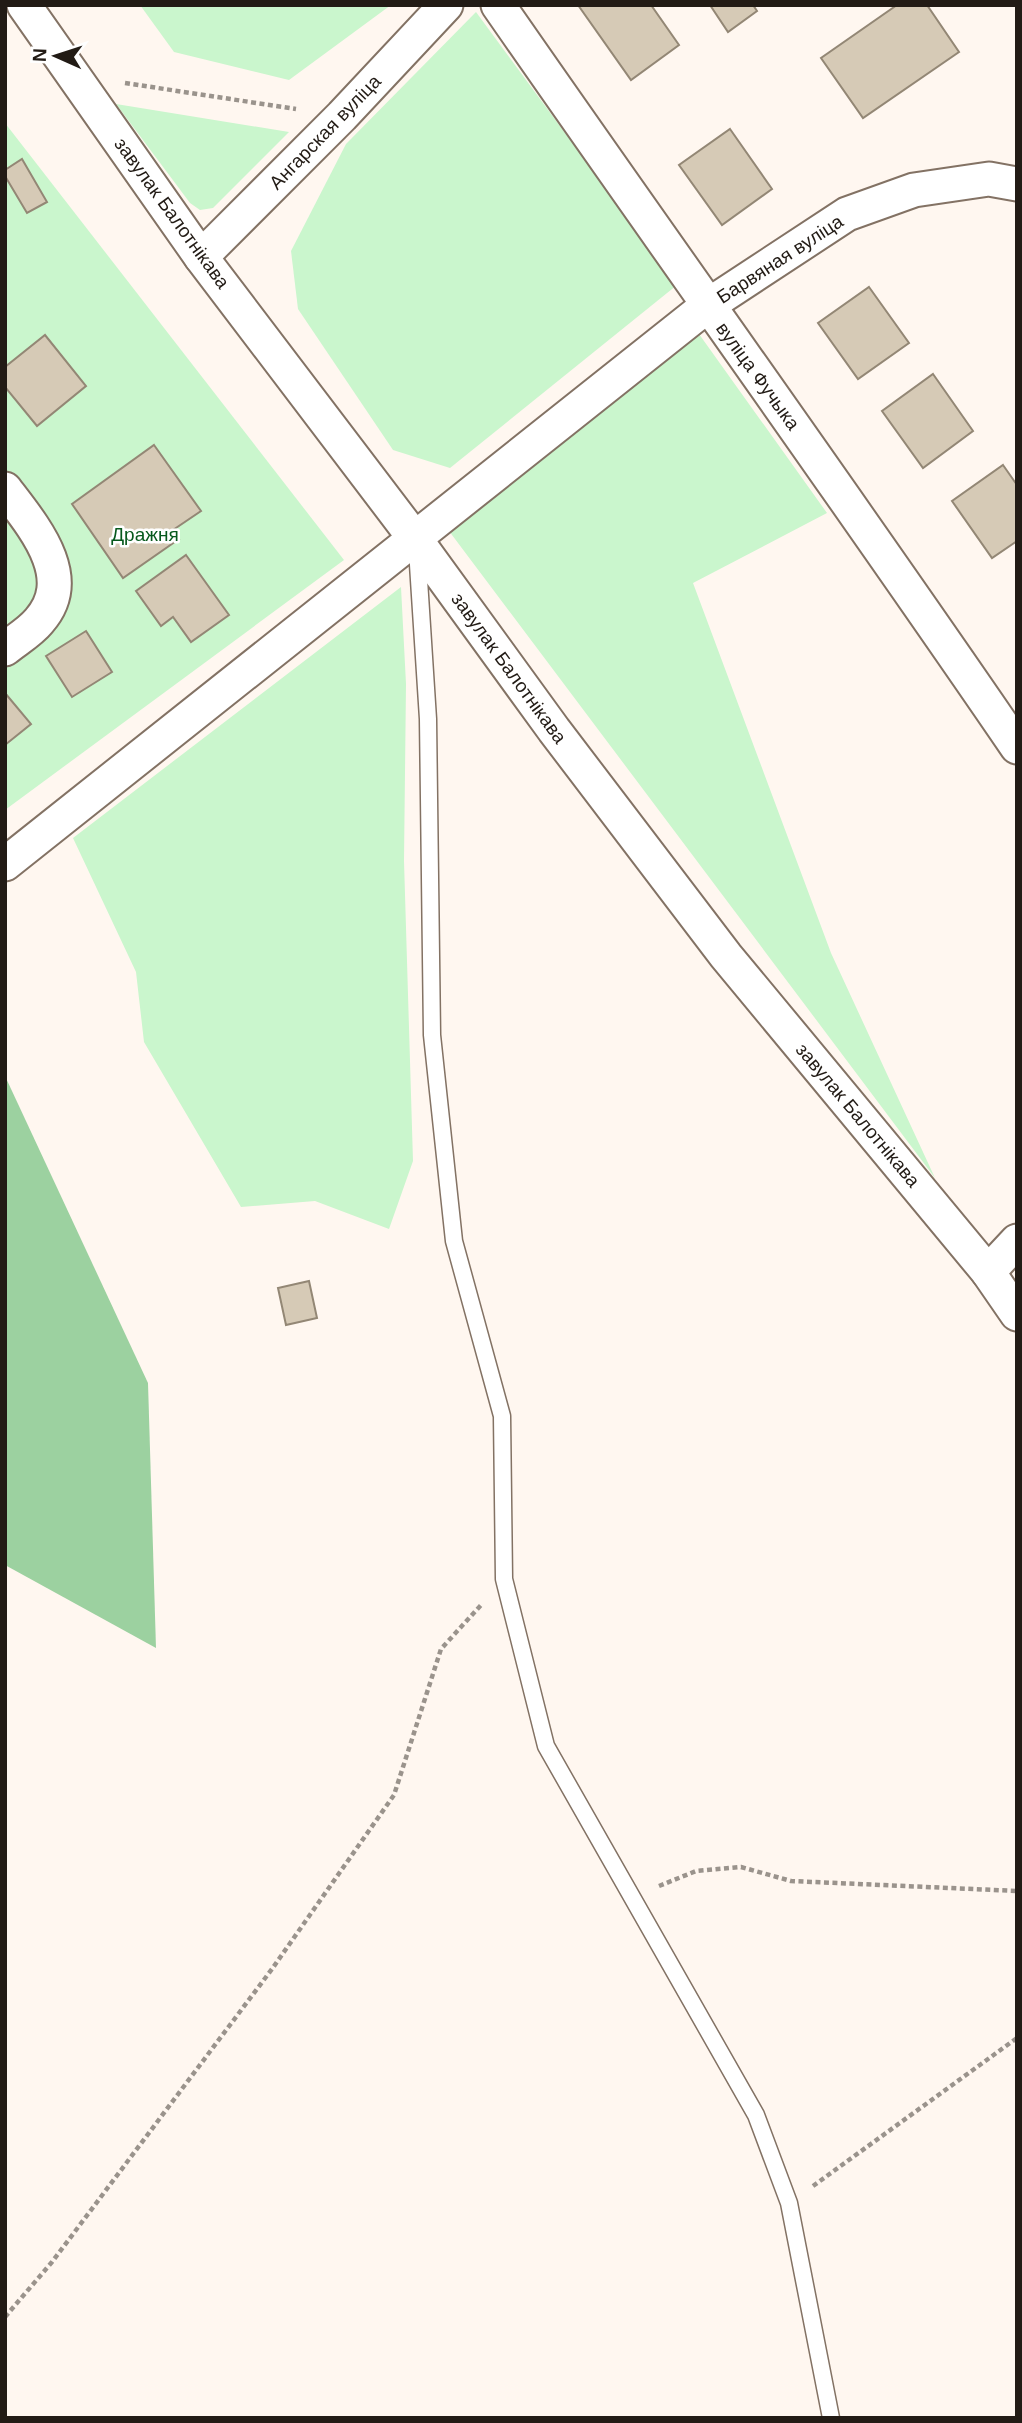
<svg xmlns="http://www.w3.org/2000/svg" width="1022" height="2423" font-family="Helvetica,sans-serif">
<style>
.green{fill:#caf6cd}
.forest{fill:#9cd1a0}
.building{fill:#d6cab6;stroke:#938775;stroke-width:2}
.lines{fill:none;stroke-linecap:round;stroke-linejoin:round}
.service-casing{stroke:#837264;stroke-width:19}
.minor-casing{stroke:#837264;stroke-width:37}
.path{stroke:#9a938c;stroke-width:4.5;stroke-dasharray:5 3.5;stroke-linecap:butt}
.service{stroke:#fff;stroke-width:16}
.minor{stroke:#fff;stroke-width:33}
.labels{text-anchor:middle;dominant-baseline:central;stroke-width:5;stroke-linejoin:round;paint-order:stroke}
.street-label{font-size:19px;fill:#221b15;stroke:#fff}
.park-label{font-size:19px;fill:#07591d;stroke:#fff}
</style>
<rect width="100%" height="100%" fill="#fff7f0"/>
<g class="green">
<path d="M140 5H391L289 80 174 52Z"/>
<path d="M476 12 677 285 450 468 393 450 298 309 291 251 346 144Z"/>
<path d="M116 104 289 132 213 208 200 210 190 203Z"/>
<path d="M5 123 344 560 5 810Z"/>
<path d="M694 327 827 513 693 583 831 953 935 1178 449 531Z"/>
<path d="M401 587 406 684 404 861 413 1161 389 1229 315 1201 241 1207 144 1042 136 972 73 838Z"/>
</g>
<path class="forest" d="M5 1076 148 1383 156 1648 5 1565Z"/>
<g class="building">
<path d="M578 5H651L679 45 631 80Z"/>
<path d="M710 5H753L757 11 728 32Z"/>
<path d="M897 5H927L959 52 863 118 821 58Z"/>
<path d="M730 129 772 189 722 225 679 165Z"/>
<path d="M22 159 47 202 27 213 5 176V170Z"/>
<path d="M869 287 909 343 858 379 818 323Z"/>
<path d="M45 335 86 386 37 426 5 387V367Z"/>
<path d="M933 374 973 431 923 468 882 411Z"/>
<path d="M154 445 201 511 173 530 179 539 123 578 72 504Z"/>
<path d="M1003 465 1017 485V541L992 558 952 501Z"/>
<path d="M186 555 229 615 191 642 173 617 161 626 136 591Z"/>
<path d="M86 631 112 672 72 697 46 656Z"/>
<path d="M5 693 31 724 5 745Z"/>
<path d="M309 1281 317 1318 286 1325 278 1288Z"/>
</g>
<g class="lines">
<defs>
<path id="service" d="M417 549 428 719 432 1035 454 1241 502 1416 504 1579 546 1746 756 2115 789 2203 831 2418"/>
<g id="minor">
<path d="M24 5 201 257 416 540 554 730 726 956 988 1272 1017 1314"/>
<path d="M498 5C670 253 847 498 1017 747"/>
<path d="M201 257 342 116 446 5"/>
<path d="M5 489C33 526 78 577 39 621 30 632 16 640 5 649"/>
<path d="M5 864 707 306 847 214 914 190 989 179 1017 184"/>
<path d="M988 1272 1017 1241"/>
</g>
</defs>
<use href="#service" class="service-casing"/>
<use href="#minor" class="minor-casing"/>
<g class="path">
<path d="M125 83 296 109"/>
<path d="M659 1886 696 1871 741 1867 791 1881 1017 1891"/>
<path d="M813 2186 1017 2038"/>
<path d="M5 2317 52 2262 272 1969 394 1795 441 1649 481 1605"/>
</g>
<use href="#service" class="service"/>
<use href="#minor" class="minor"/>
</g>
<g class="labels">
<g class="street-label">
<text transform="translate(325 132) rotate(-46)">Ангарская вуліца</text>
<text transform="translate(172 213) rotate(54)">завулак Балотнікава</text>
<text transform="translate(780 259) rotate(-33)">Барвяная вуліца</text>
<text transform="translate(758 376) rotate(54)">вуліца Фучыка</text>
<text transform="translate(509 668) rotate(54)">завулак Балотнікава</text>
<text transform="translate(858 1115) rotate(50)">завулак Балотнікава</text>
</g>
<g class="park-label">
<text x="145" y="534">Дражня</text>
</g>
</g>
<rect width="1022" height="2423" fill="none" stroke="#221b15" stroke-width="14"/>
<g transform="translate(56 56) rotate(273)" stroke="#ffffff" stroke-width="5" paint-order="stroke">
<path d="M0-5L12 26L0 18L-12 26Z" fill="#221b15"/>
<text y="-10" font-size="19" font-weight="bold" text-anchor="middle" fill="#221b15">N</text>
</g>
</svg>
